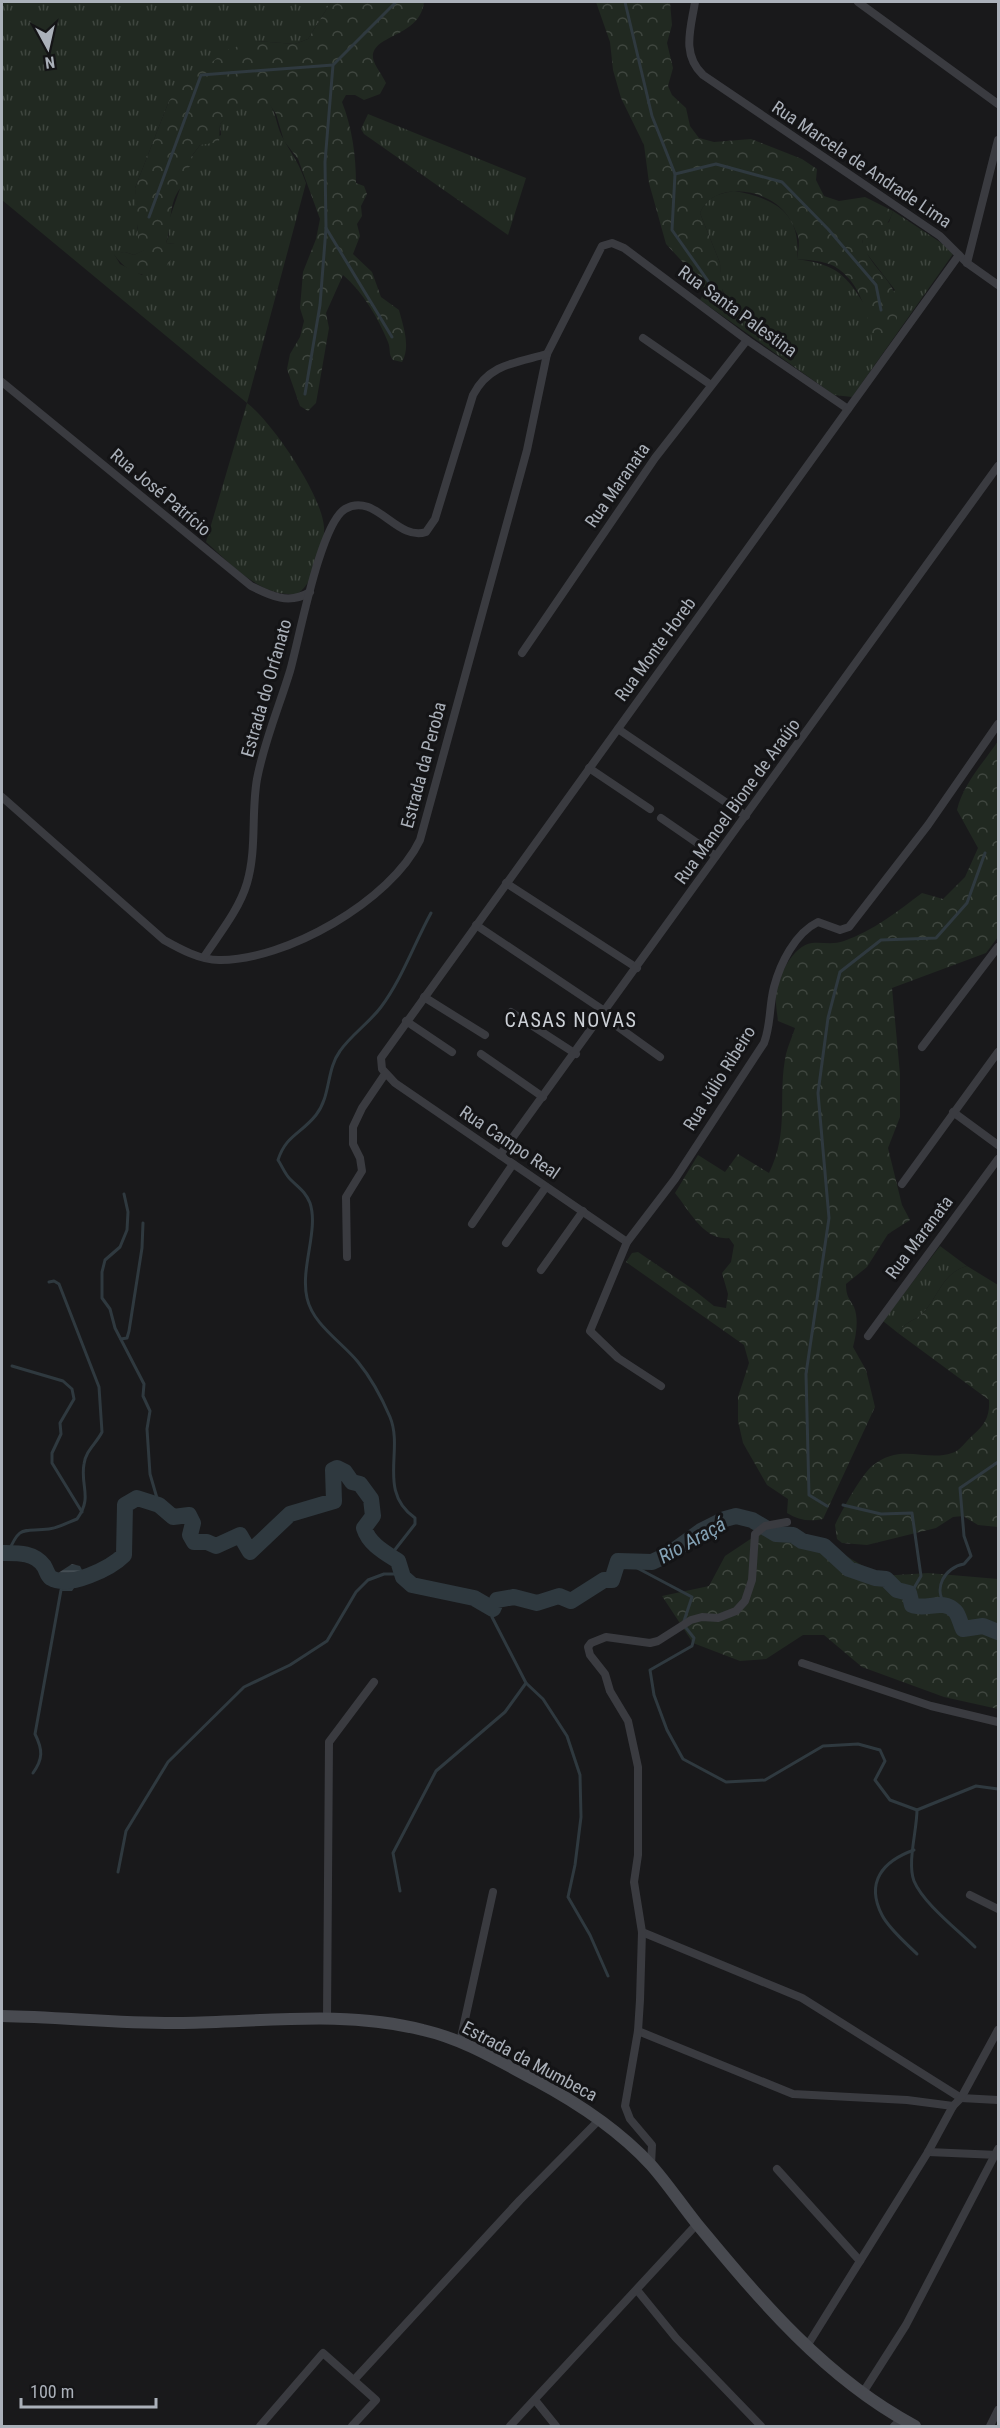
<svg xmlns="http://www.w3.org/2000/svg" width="1000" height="2428" font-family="'Roboto Condensed',sans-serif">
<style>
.grass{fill:url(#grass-tufts)}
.forest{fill:url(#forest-crowns)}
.water{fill:url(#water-rules)}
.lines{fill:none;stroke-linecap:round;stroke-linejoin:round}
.stream{stroke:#2f393f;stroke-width:3}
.river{stroke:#2f393f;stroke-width:16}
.minor{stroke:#3a3b40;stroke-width:8}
.secondary{stroke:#484a50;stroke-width:12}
.labels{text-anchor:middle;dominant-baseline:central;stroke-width:6;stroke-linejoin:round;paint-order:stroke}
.street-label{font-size:18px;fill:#abb1ba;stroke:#141416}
.neighbourhood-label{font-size:20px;letter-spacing:1.5px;fill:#ccd0d6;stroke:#141416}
.water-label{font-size:20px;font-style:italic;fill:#83a1b4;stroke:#141416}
</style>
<defs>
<pattern id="grass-tufts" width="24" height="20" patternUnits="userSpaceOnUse" patternTransform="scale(1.5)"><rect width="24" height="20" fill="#212921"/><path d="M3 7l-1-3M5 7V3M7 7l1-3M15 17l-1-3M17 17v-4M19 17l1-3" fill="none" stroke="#3f463f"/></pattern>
<pattern id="forest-crowns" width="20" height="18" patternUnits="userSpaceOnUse" patternTransform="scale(1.5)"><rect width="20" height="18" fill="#212921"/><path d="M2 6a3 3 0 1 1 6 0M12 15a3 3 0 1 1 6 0" fill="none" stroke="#3f463f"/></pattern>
<pattern id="water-rules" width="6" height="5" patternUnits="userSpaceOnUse" patternTransform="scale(1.5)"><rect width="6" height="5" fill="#2f393f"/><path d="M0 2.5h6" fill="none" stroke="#4a5359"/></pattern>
</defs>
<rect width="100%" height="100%" fill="#19191b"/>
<g class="grass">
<path d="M2 2H331L308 39 295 44 256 41 169 101 135 188 139 219 137 228 145 250 134 255 125 252 114 254 120 264 142 275 175 244 166 243 169 235 168 223 191 157 200 145 221 135 220 124C236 105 245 99 270 104 277 116 277 129 284 140 294 158 299 163 306 183L247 403C272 422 322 495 324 527 325 539 319 552 316 563 311 576 309 586 297 594 260 597 232 565 206 542L247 403 2 200Z"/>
<path d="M368 114 526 178 508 235 364 134 361 129Z"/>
<path d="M734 191C775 198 802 213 797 259 838 265 845 274 867 308L895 290 864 250 862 239 889 222 893 211 943 244 953 254 852 397 834 395 700 300 704 293 708 300 725 295 721 287 720 263 700 213C707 197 717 194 734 191Z"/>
<path d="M940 1246 967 1266C942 1273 939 1296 923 1313 914 1322 908 1319 898 1333L883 1321Z"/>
</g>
<g class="forest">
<path d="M331 2H424C420 38 371 34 373 58 374 65 383 76 386 83L380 94 364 100 355 95H346L342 102C352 127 356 156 356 183L364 186 367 194 361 206 362 216 357 224 360 236 353 254 372 272 381 297 399 310C403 326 411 346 402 362L393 360C388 354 391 349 388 342 378 318 363 292 343 275L326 313 329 328 319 386 316 403 308 411 300 406 287 369 290 354 300 337 304 321 300 308 303 272 316 239 320 219 298 159 284 141 276 114 270 105C247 100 235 107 220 124L219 142 200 145 191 157 194 163 188 168V180C165 200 174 221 166 243L176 244C170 283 133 284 113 253L125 252 134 255 144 250 138 238 135 188 169 101 180 86 229 49 256 41 295 44 308 39Z"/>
<path d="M596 2H670L672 25 667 43 673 68 668 86 672 95 686 108 690 126 699 138 714 142 751 139 802 159 817 169 816 180 824 196 839 201 865 197 893 211C887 229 879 234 862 240 870 274 906 281 896 323 893 335 885 341 873 343 868 315 861 282 834 266 824 261 808 260 797 259 798 252 800 242 798 236 795 229 791 220 787 215 768 188 714 180 700 213L720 263 724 309H717L708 300 690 270 666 244 649 183 644 145 621 98 613 70 610 42Z"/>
<path d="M998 741V937L986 953 892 988 900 1074V1117L888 1148 902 1205 910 1220 888 1234 867 1267 846 1284C846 1296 849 1298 854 1307 859 1319 856 1336 853 1347L866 1370 875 1407 823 1519C810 1522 798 1520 787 1513L788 1499 767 1485 743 1443 738 1421V1397L749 1363 744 1345 626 1262 632 1253 638 1252 694 1290 714 1306 726 1308 728 1294 722 1273 731 1262 734 1245 729 1238C704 1241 689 1210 675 1193L698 1155 725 1172 738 1154 769 1173C790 1131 777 1097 786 1054 788 1046 792 1037 795 1028L778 1021C777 1012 775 1001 776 993 779 976 792 946 812 943 823 942 833 945 844 941 873 931 898 911 922 893L943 899 965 877 978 848 957 810C963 784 984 762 998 741Z"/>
<path d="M967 1266 998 1285V1527L978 1525 963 1516 953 1517 936 1528 867 1545 842 1543 837 1539 835 1525C842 1510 860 1477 872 1466 901 1442 925 1462 952 1453 960 1451 966 1441 973 1435 985 1425 990 1416 989 1400L898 1333C908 1319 914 1322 923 1313 939 1296 942 1273 967 1266Z"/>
<path d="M758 1534 821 1541 880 1576 928 1573 998 1579V1709L944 1697 862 1667 824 1635H803L766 1659 740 1661 693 1643 662 1596 709 1586 725 1556Z"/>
</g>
<path class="water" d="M72 1564 80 1566 82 1570 81 1578 72 1591H62L55 1580V1575Z"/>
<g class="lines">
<g class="stream">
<path d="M625 2 652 116 675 174 672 230 720 298"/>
<path d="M675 174 716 164 782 182 828 229 876 285 881 310"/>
<path d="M149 217 201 75 333 65"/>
<path d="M326 228 392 337"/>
<path d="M305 394 320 305 326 228 325 162 333 65 396 2"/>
<path d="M124 1194 128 1212 127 1230 120 1247 105 1260 102 1272V1298L110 1309 115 1328 144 1384 143 1396 150 1411 147 1429 150 1474 159 1505"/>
<path d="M121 1339 127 1338 129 1331 142 1248 143 1223"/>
<path d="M12 1366 63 1381 72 1389 74 1399 60 1423 61 1434 52 1453V1463L82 1512"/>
<path d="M843 1505 881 1514 912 1513 921 1576 910 1595"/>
<path d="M827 1506 809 1495 806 1374 829 1218 818 1093 828 1018 840 972 881 940 936 938 967 903 985 853"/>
<path d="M8 1553C20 1524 23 1532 49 1529 58 1528 69 1522 77 1519 93 1497 80 1486 84 1464 86 1450 96 1444 102 1432L99 1387 59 1284 54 1281 49 1282"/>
<path d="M390 1556 415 1524V1518C377 1491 404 1451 390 1417 381 1396 372 1379 358 1362 342 1342 313 1325 307 1298 300 1268 319 1230 310 1203 305 1191 299 1188 290 1179 285 1174 282 1166 278 1160 286 1135 301 1134 316 1115 331 1096 326 1070 340 1051 351 1035 369 1023 381 1007 402 979 414 944 431 913"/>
<path d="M624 1561 692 1597 683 1624 694 1638 692 1646 650 1670 654 1695 667 1730 683 1759 726 1782 765 1780 823 1746 858 1744 880 1750 885 1761 875 1780 890 1800 917 1810 976 1786 998 1789"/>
<path d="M946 1605C932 1589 945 1567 964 1564L971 1556 964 1536 960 1488 998 1462"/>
<path d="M491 1609 492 1617 526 1683 543 1699 567 1736 580 1775 581 1817 575 1865 568 1897 590 1935 608 1976"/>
<path d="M33 1773C43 1759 43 1750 35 1734L61 1590"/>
<path d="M917 1810C917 1830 907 1863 914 1881 923 1903 958 1930 975 1947"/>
<path d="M914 1850C883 1861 865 1882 882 1915 889 1929 906 1943 917 1954"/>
<path d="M118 1872 126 1831 168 1762 244 1687 290 1665 327 1641 356 1592 368 1580 384 1574H402"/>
<path d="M400 1891 393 1853 436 1771 505 1712 526 1683"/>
</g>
<path class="river" d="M2 1553C17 1553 34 1552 44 1566 47 1571 47 1575 51 1578 69 1589 111 1568 124 1555L125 1505 137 1498 159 1505 173 1517 189 1515 193 1523 190 1535 194 1542H207L216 1546 240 1535 250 1552 290 1514 334 1501 333 1470 337 1468 345 1472 352 1482 360 1484 371 1499 373 1516 364 1528C369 1544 384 1552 398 1561L403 1577 412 1585 474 1598 493 1609 497 1600 514 1597 537 1603 559 1596 571 1601 604 1580H612L618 1561 652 1562 669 1554 701 1531 725 1519 736 1516 752 1520 776 1534 793 1535 802 1541 824 1546 849 1569 875 1578 886 1579 897 1590 909 1593 912 1605C926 1611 943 1598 955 1611 959 1615 960 1623 963 1629L983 1626 998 1632"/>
<g class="minor">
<path d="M695 2C691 28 681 54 703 75L940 236 967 263 998 285"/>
<path d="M858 2 998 104"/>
<path d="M967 263 998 140"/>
<path d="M643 338 711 385"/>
<path d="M2 382 251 586C271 596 289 605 310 592"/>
<path d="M522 653 655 458 747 340"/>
<path d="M618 729 746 816"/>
<path d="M589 768 650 809"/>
<path d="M2 797 164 940C180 949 200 960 219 960 285 961 391 901 420 840L527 450 547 354 602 246 612 243 624 248 747 340 848 409"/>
<path d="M661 818 716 856"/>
<path d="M506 883 637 968"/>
<path d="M476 925 606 1012"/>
<path d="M204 957C219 934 239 910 247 883 257 849 251 813 257 779 264 742 279 707 290 671 299 640 320 524 345 509 375 491 397 542 426 532L435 519 473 395C489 364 515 363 547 354"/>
<path d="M424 997 485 1035"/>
<path d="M511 1012 576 1054"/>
<path d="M603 1016 660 1057"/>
<path d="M406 1021 452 1052"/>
<path d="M922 1047 998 947"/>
<path d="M481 1054 543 1097"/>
<path d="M953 1112 998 1145"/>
<path d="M500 1155 998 466"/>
<path d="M902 1184 998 1052"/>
<path d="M472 1224 513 1164"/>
<path d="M627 1242 395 1083 382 1069 381 1058 959 255"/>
<path d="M506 1243 546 1187"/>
<path d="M347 1257 346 1197 362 1171 360 1158 353 1144V1127L362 1108 385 1074"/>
<path d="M541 1270 583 1211"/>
<path d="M868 1336 998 1159"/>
<path d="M661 1386 618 1358 590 1331 627 1242 675 1179 764 1043C771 1025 769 1006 774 987 780 964 795 933 818 922L840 930 849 927 928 825 998 724"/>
<path d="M802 1663 931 1706 998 1722"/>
<path d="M970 1895 998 1909"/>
<path d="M642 1932 802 1998 961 2098 998 2100"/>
<path d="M327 2019 329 1742 374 1682"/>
<path d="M638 2031 793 2094 907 2100 953 2106"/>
<path d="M460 2042 493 1892"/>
<path d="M928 2152 998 2155"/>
<path d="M651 2165 652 2145 630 2119 625 2106 638 2031 640 2000 642 1932 634 1882 638 1855V1767L628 1721 610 1691 605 1674 590 1655 588 1647 591 1643 606 1637 650 1643 658 1641 691 1620 702 1617 718 1618 736 1611 745 1601 752 1580 755 1534 765 1526 787 1522"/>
<path d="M777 2169 860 2261"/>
<path d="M637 2290 676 2338 761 2426"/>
<path d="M807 2346 928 2152 953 2106 961 2098 998 2030"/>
<path d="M354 2380 520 2200 600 2119"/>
<path d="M862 2394 906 2325 998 2149"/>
<path d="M535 2400 556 2426"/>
<path d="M260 2426 323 2353 376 2400 352 2426"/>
<path d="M510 2426 697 2224"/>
<path d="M894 2426 901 2419"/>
<path d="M990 2426 998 2410"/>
</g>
<path class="secondary" d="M2 2016C62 2017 123 2024 183 2023 262 2022 345 2010 423 2030 463 2039 499 2061 535 2080 578 2103 618 2129 651 2165 667 2183 681 2204 697 2224 760 2300 826 2379 915 2426"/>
</g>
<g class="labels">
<g class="street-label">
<text transform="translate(862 164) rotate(34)">Rua Marcela de Andrade Lima</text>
<text transform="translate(738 311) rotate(36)">Rua Santa Palestina</text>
<text transform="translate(617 485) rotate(-55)">Rua Maranata</text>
<text transform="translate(161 492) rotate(40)">Rua José Patrício</text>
<text transform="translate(655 649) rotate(-54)">Rua Monte Horeb</text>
<text transform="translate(266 688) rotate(-74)">Estrada do Orfanato</text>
<text transform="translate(423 765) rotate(-75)">Estrada da Peroba</text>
<text transform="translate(737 801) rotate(-54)">Rua Manoel Bione de Araújo</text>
<text transform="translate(719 1078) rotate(-58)">Rua Júlio Ribeiro</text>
<text transform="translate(510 1142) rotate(34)">Rua Campo Real</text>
<text transform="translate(919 1237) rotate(-53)">Rua Maranata</text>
<text transform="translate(530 2061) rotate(28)">Estrada da Mumbeca</text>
</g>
<g class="neighbourhood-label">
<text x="571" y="1020">CASAS NOVAS</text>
</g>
<g class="water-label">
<text transform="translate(692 1540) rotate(-29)">Rio Araçá</text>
</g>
</g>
<rect width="1000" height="2428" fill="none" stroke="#abb1ba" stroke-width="6"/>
<g transform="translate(48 48) rotate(172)" stroke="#141416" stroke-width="4.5" paint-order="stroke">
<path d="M0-4.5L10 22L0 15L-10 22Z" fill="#abb1ba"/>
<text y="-9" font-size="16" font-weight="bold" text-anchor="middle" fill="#abb1ba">N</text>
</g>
<path d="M21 2398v9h135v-9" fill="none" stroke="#abb1ba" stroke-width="3"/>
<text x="30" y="2398" font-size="18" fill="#abb1ba" stroke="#141416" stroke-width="4.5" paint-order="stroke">100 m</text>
</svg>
